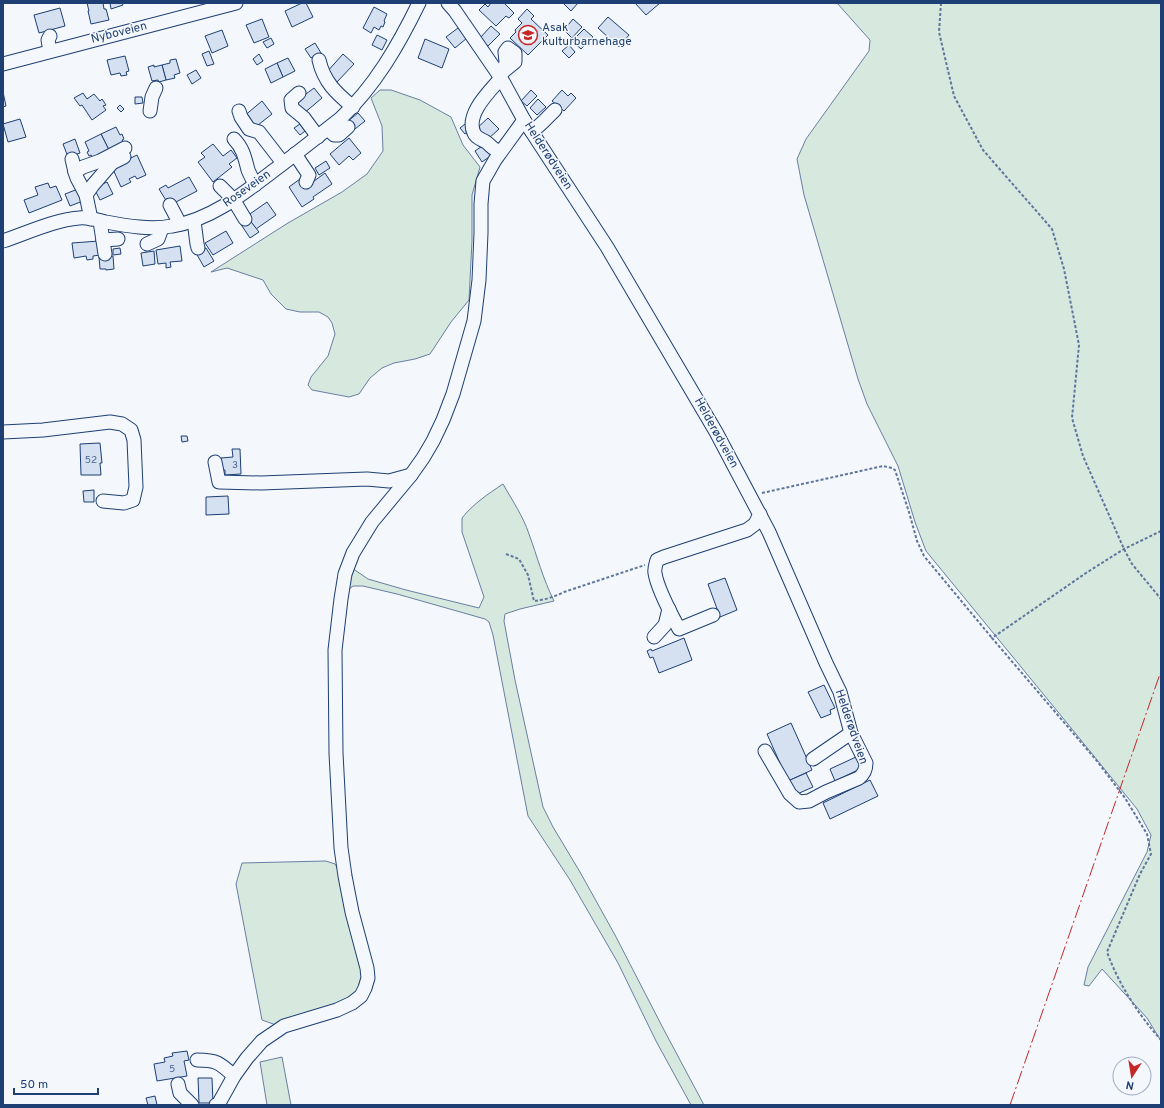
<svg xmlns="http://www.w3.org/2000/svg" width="1164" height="1108" font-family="Overpass,sans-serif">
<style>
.green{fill:#d7e8df;stroke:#687fa3}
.building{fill:#d5e0f0;stroke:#1d3f73}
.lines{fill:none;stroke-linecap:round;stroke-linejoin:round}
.minor-casing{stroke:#1d3f73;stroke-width:15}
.path{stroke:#5e769c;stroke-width:2;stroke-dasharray:3 2;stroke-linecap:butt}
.minor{stroke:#f4f7fb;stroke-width:13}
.power{stroke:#c62828;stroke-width:1;stroke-dasharray:14 3 2 3;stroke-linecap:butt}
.labels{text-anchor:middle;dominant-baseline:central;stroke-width:3;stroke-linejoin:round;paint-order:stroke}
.number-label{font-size:10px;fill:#4b6792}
.poi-label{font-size:12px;fill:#1d3f73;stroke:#f4f7fb;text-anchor:start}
.street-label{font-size:12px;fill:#1d3f73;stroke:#f4f7fb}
</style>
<rect width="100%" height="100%" fill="#f4f7fb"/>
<g class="green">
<path d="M837 3H1161V1041L1147 1018 1102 969 1089 986 1084 985 1088 967 1147 852 1151 835 1137 809 1067 723 926 551 915 522 898 466 867 404 858 379 804 195 797 159 806 139 869 51 870 40Z"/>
<path d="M380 90H391L420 100 451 117 463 145 480 167 472 195V241L469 300 451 322 430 354 415 359 394 363 382 368 370 378 359 394 349 397 312 390 308 385 311 377 328 356 335 334 332 323 328 317 319 312H300L286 309 271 294 263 280 227 268 211 272 288 223 342 192 367 174 383 151 382 126 371 98Z"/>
<path d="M503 484C512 500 523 516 529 534 537 556 543 579 554 601L520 609 505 614 504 621 515 680 543 807 553 827 580 872 615 935 664 1030 704 1105H691L656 1041 618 963 570 880 528 816 493 635 489 622 485 619 397 594 363 586H353L348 590 352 568 368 579 406 590 479 608 484 597 462 532V518C473 504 488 494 503 484Z"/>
<path d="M326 861 335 864 340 873 363 979 356 992 344 1002 276 1025 262 1020 236 884 242 863Z"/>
<path d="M282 1057 291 1105H267L260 1062Z"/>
</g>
<g class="building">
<path d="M87 3H103L104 9H106L109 20 91 24 88 11H89Z"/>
<path d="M110 3H122L123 5 111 9Z"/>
<path d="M302 3H306L313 17 292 27 285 11Z"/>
<path d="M491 3H504L514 13 509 18 506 16 496 26 479 10 485 4 488 7Z"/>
<path d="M563 3H578L571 11Z"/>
<path d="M635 3H660L646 15Z"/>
<path d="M374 7 387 14 384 21 385 22 383 27 381 26 379 30 374 27 371 33 363 28Z"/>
<path d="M60 8 65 26 39 33 34 15Z"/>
<path d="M527 9 534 16 531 19 548 35 528 55 510 38 516 32 515 30 522 23 518 19Z"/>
<path d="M608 17 629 35 619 47 598 28Z"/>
<path d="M262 19 269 37 254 43 246 25Z"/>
<path d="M573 19 582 27 572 38 564 30Z"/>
<path d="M491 26 500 34 488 46 480 38Z"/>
<path d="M458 28 467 38 455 48 446 37Z"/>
<path d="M584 29 593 37 581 49 572 41Z"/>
<path d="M222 30 228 46 212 53 205 36Z"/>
<path d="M377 35 387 40 382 50 372 45Z"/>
<path d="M271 38 274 44 267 48 263 42Z"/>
<path d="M425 39 449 49 442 68 418 58Z"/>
<path d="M315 43 321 53 311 58 305 49Z"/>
<path d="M569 45 575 52 569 58 562 51Z"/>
<path d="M209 51 214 64 207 66 202 54Z"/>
<path d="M259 54 263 61 257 65 253 59Z"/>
<path d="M343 54 354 64 336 83 326 73Z"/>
<path d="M125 56 129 71 126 72 127 75 121 76 120 73 111 75 107 60Z"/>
<path d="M288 58 295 71 283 77 277 63Z"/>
<path d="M176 59 180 73 174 75 175 78 166 80 162 65 170 63V60Z"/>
<path d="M277 63 283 77 271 83 265 69Z"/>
<path d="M154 65V67L162 65 166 80 159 82 158 80 152 81 148 67Z"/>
<path d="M196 70 201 78 192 84 187 75Z"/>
<path d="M314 88 322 98 303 114 294 103Z"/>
<path d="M531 90 537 96 527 106 521 101Z"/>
<path d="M562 90 568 96 571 93 576 98 564 111 552 101Z"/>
<path d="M3 92 6 106 3 107Z"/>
<path d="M83 93 87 99 94 94 100 101 102 99 106 105 103 106 106 110 92 120 82 105 80 106 74 98Z"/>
<path d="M135 97H142L143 103 135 104Z"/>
<path d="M538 99 546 107 537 115 530 108Z"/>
<path d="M262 101 272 114 253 129 243 117Z"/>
<path d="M120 105 124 109 121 112 117 108Z"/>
<path d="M358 113 365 121 355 129 348 121Z"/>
<path d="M488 118 499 129 488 139 476 129Z"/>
<path d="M20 119 26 137 8 142 3 124Z"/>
<path d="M300 124 305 131 300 135 294 128Z"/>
<path d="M465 124 469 131 465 134 460 128Z"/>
<path d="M116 127 120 135 122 134 124 139 122 140 125 145 110 152 101 134Z"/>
<path d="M101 134 110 152 94 160 91 155 89 156 87 152 89 151 85 142Z"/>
<path d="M349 138 361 153 353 160 349 156 339 165 330 154Z"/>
<path d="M75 139 80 153 68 157 63 144Z"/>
<path d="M213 144 223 156 231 150 237 158 229 164 232 167 213 182 198 162 205 157 201 153Z"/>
<path d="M485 144 492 155 482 162 475 151Z"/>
<path d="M137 155 146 175 137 179 135 176 129 179 131 182 121 187 112 167Z"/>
<path d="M326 161 330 168 319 175 315 168Z"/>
<path d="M325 173 332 184 313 197 314 199 302 207 289 187 300 179 306 187Z"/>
<path d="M189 177 197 191 174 203 167 202 159 189 166 185 168 188Z"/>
<path d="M107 182 113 194 100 200 94 188Z"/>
<path d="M48 183 50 188 56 186 62 200 29 213 24 200 38 195 35 187Z"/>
<path d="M78 189 83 201 70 206 65 194Z"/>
<path d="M267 202 276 215 256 229 247 216Z"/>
<path d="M248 218 259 232 250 238 240 223Z"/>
<path d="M226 231 233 243 213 255 205 243Z"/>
<path d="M99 241 100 255 93 256V259L87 260 86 256 74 258 72 243Z"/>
<path d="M180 246 182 261 170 262 171 267 166 268V263L158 264 156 250Z"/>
<path d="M120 248 121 254 113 255V249Z"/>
<path d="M206 248 214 261 204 267 196 253Z"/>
<path d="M154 251 155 264 143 266 141 253Z"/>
<path d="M113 256 114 269 106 270V269H100L99 257Z"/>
<path d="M181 436H187L188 441 182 442Z"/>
<path d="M100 443 102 463H100L101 475H81L80 444Z"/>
<path d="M232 449H240L241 474 225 475V470H221V458L233 457Z"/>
<path d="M94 490V502H84L83 491Z"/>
<path d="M228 496 229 514 206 515V497Z"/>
<path d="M725 578 737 610 720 617 708 584Z"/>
<path d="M684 638 692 660 659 673 653 657 650 658 647 651 651 649 652 651Z"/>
<path d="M824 685 835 708 830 710 831 714 821 718 808 692Z"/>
<path d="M791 723 812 770 788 781 767 734Z"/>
<path d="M856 757 862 768 835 781 830 769Z"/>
<path d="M806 773 813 787 795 795 788 781Z"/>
<path d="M870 780 878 796 830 819 823 803Z"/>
<path d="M187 1051 189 1060 184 1061 187 1076 157 1081 154 1064 165 1062 164 1058 173 1056 172 1053Z"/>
<path d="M198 1078H212L213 1103H199Z"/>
<path d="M155 1096 157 1105H148L146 1098Z"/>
</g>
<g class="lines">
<defs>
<g id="minor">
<path d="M448 3 455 11 501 78 524 120 607 247 716 432 769 532 826 663 840 692 851 733 866 763C866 769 864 774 859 778L826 792 809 801 799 802 790 794 765 751"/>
<path d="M50 51 48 40 50 36"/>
<path d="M319 60C324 82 336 93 353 107"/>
<path d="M3 64 236 3"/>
<path d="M499 75 515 62V53L508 48 505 52 506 62 504 71"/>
<path d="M501 78C490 91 465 114 474 133 476 138 481 139 486 142 493 147 491 149 501 151"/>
<path d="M299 93 291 100 292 108 304 118 318 137"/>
<path d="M150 111 152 97 156 88"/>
<path d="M239 111 241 117 249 129 259 132 283 163"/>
<path d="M328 129 334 135H339L348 127"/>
<path d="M532 132 543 122 555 110"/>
<path d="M234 139C243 148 245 158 248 170 250 175 253 180 255 185"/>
<path d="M295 154 309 175 306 182"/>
<path d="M72 159 75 172"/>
<path d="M220 186 233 199 245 219"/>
<path d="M86 195 93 185 112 163 124 157"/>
<path d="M170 205 180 224"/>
<path d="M91 219 86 195 77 178 75 172 83 167 100 161 125 148"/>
<path d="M100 221 105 254"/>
<path d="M194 221 197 244 198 248"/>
<path d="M103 240 118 239"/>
<path d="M3 241C27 233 54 220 79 218 88 217 97 220 106 222 127 226 151 230 172 226 210 220 243 194 273 171 296 154 318 136 340 119 375 86 398 46 419 3"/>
<path d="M147 244 158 239 162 228"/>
<path d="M3 432 43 430 110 422 122 424 131 430 134 440 136 487 133 500 124 503 103 501"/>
<path d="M215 462 219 482 261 483 367 479 389 481 411 475"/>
<path d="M713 615 679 629C671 614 657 588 655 573 654 569 656 564 657 560L664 557 747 530 755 524 760 514"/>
<path d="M654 637 665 625 669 609"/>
<path d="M813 759 851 733"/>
<path d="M197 1060C217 1060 220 1063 234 1076"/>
<path d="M178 1084 180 1093 192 1105"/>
<path d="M216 1105 219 1103 234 1076 247 1058 262 1041 284 1026 337 1010 352 1003 361 996 365 988 368 978 367 968 352 912 345 876 341 848 336 753 335 650 341 599 345 574 353 553 372 522 411 475 423 458 433 441 443 420 453 394 474 321 479 280 481 233V204L483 181 495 160 524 120"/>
</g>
</defs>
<use href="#minor" class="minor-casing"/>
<g class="path">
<path d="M941 3 939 32 954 96 983 150 1052 229 1064 269 1079 345 1072 418 1083 456 1124 549 1132 564 1161 599"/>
<path d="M762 493 883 466 892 468 895 470 909 512 917 541 924 556 992 638"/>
<path d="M1161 531 1124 549 1086 573 992 638 1097 761 1125 798 1147 834 1151 854 1140 874 1107 952C1119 985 1138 1014 1161 1040"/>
<path d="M506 554 519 559 528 575 534 601C544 600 554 597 564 592L645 565"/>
</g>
<use href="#minor" class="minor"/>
<path class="power" d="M1010 1105 1161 671"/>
</g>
<defs>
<symbol id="school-ring" viewBox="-11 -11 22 22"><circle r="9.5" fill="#f4f7fb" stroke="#c62828" stroke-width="1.5"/><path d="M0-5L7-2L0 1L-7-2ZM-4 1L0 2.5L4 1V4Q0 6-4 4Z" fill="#c62828"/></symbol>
</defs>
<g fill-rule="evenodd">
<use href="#school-ring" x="517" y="24" width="22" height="22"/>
</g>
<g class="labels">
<g class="number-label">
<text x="91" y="460">52</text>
<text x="235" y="465">3</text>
<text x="172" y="1069">5</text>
</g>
<g class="poi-label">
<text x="542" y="28">Asak<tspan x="542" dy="14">kulturbarnehage</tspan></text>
</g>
<g class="street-label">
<text transform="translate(119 33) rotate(-14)">Nyboveien</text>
<text transform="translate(548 156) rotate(57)">Helderødveien</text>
<text transform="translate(247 189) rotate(-35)">Roseveien</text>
<text transform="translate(716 433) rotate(61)">Helderødveien</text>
<text transform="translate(851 727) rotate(71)">Helderødveien</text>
</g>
</g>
<rect width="1164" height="1108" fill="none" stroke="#1d3f73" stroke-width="8"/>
<g transform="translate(1132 1076) rotate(192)"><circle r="19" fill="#f4f7fb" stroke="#9eadc5"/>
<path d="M0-3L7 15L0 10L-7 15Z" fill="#c62828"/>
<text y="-6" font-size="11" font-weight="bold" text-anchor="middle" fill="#1d3f73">N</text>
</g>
<path d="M14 1088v6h84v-6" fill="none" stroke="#1d3f73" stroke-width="2"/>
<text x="20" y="1088" font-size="12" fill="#1d3f73" stroke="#f4f7fb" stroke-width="3" paint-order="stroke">50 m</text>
</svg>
